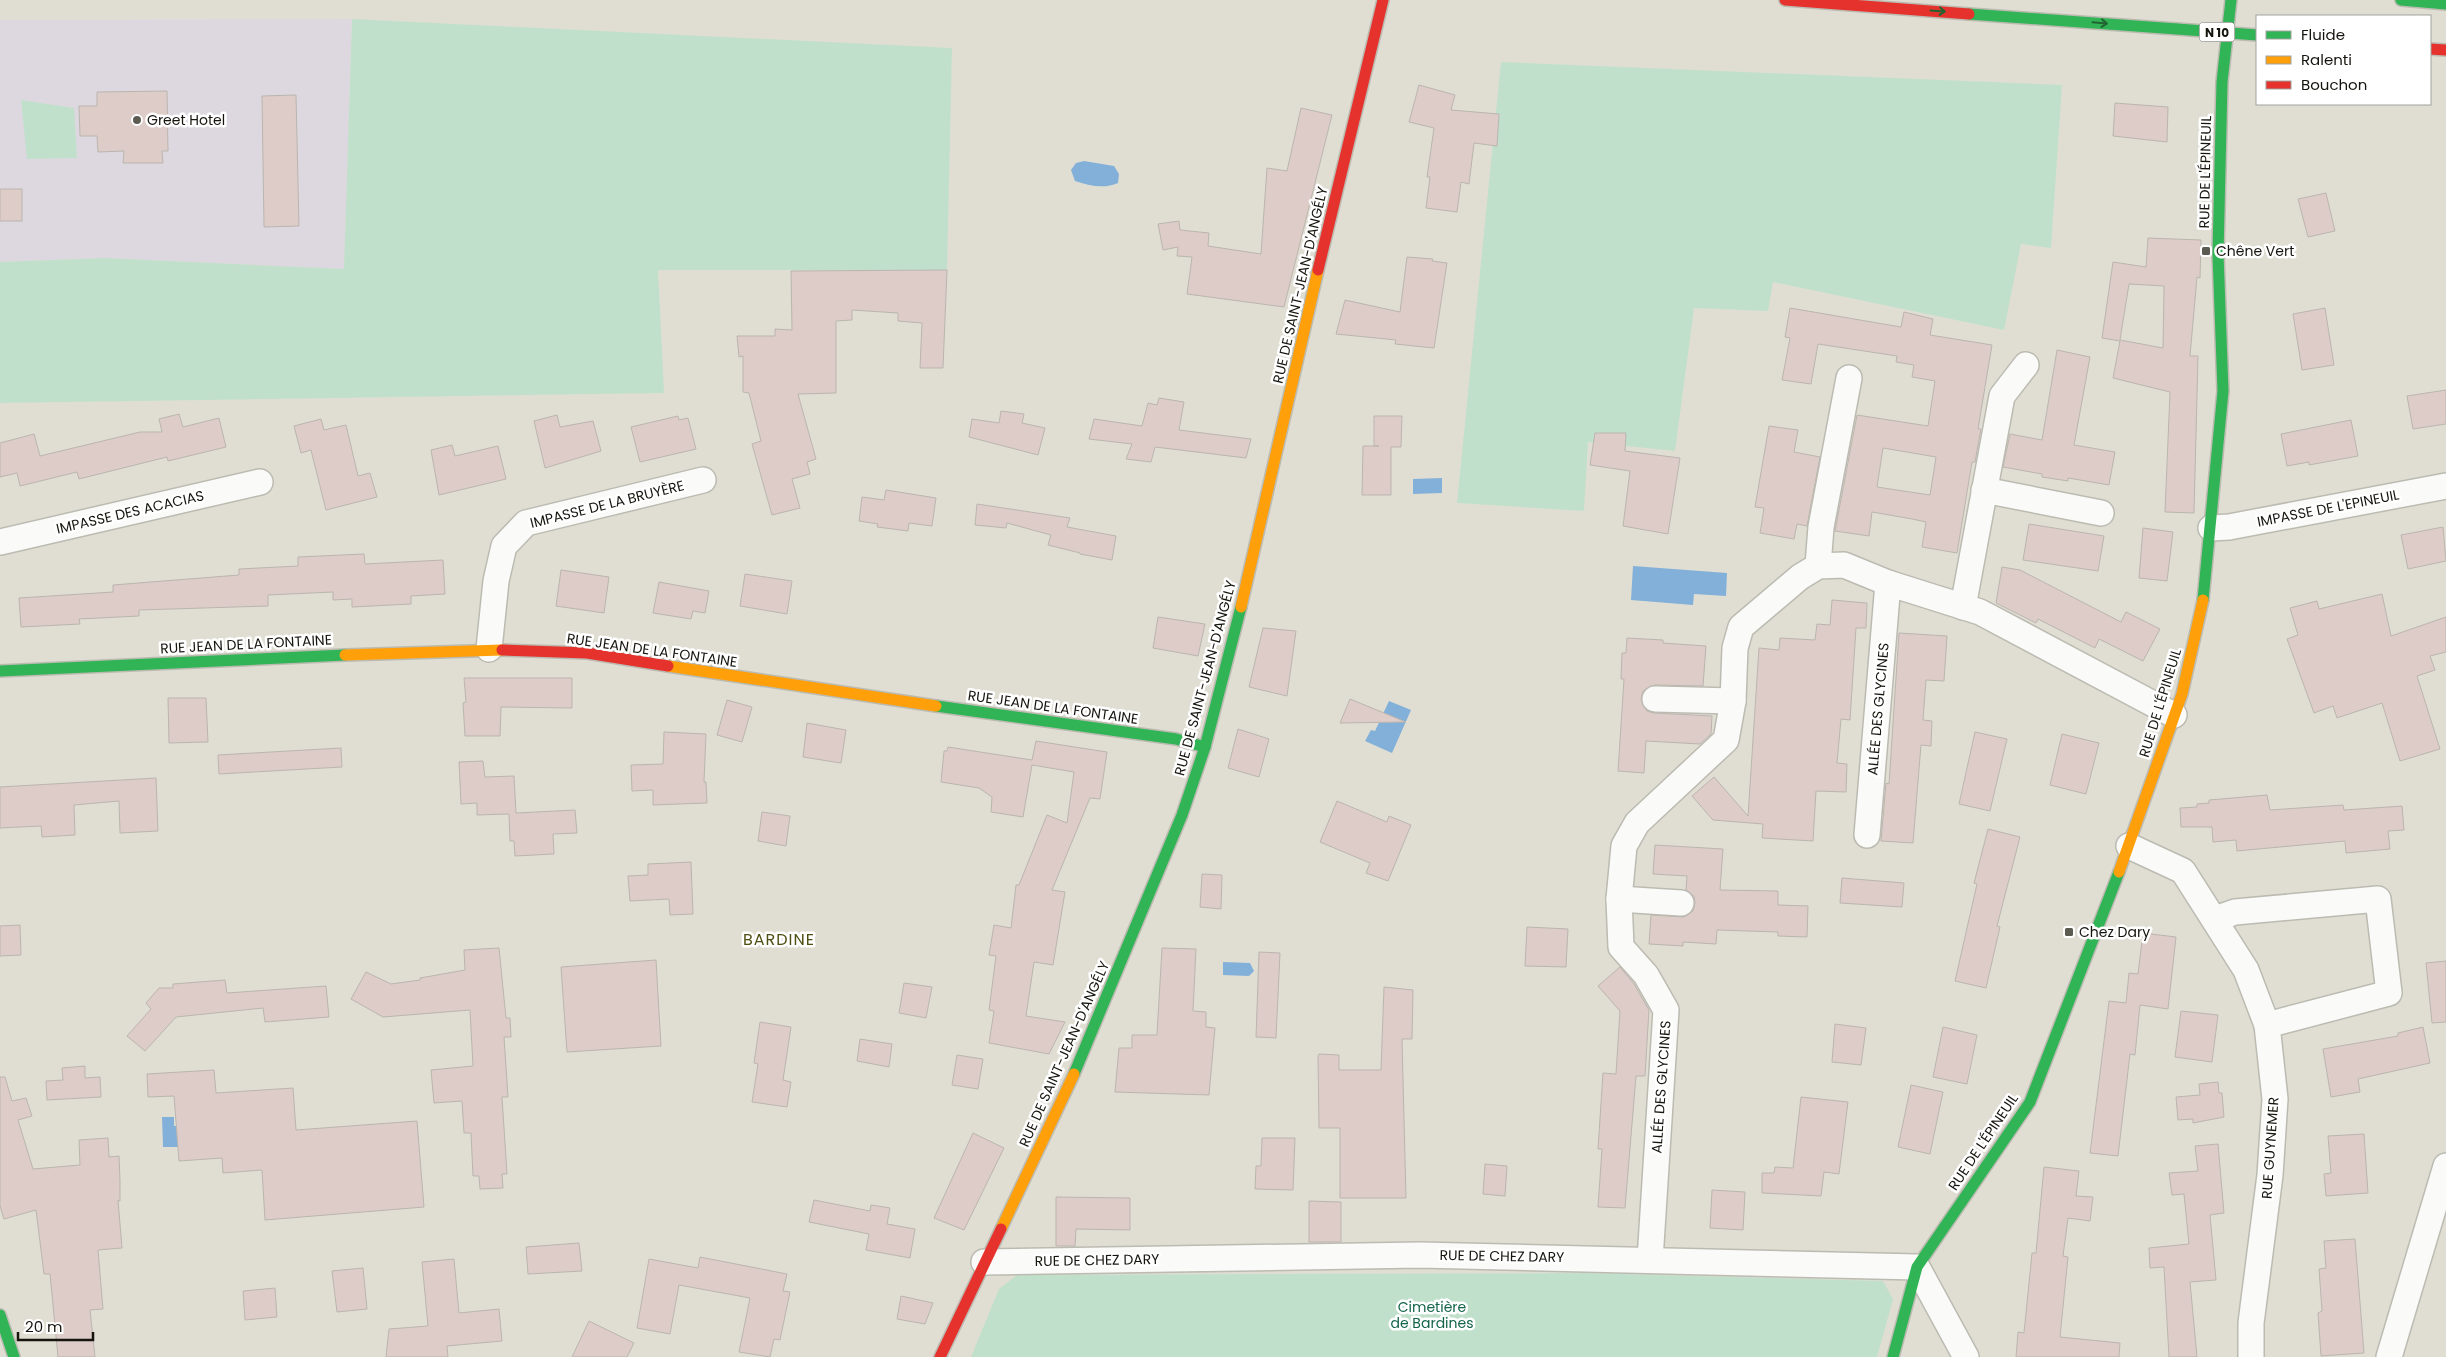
<svg xmlns="http://www.w3.org/2000/svg" width="2446" height="1357" font-family="Poppins,sans-serif">
<style>
.commercial{fill:#ddd8df}
.green{fill:#c1e0cc}
.water{fill:#82b0d9}
.building{fill:#ddccc7;stroke:#bbb5b0;fill-rule:evenodd}
.lines{fill:none;stroke-linecap:round;stroke-linejoin:round}
.street-casing{stroke:#bcbbb2;stroke-width:28}
.fast-casing{stroke:#bcbbb2;stroke-width:14}
.slow-casing{stroke:#bcbbb2;stroke-width:14}
.jam-casing{stroke:#bcbbb2;stroke-width:14}
.street{stroke:#fafaf8;stroke-width:25}
.fast{stroke:#30b455;stroke-width:11}
.slow{stroke:#ff9f0a;stroke-width:11}
.jam{stroke:#e5322d;stroke-width:11}
.fast-bridge-casing{stroke:#bcbbb2;stroke-width:14;stroke-linecap:butt}
.fast-bridge{stroke:#30b455;stroke-width:11}
.oneway{stroke:#226431}
.poi-dot{fill:#5c5b52;stroke:#fff;stroke-width:2}
.labels{text-anchor:middle;dominant-baseline:central;stroke-width:5;stroke-linejoin:round;paint-order:stroke}
.shield{fill:#fff;stroke:#5b5a56;stroke-width:1}
.shield-label{font-size:12px;font-weight:bold;fill:#15140d}
.poi-label{font-size:14px;fill:#15140d;stroke:#fff;text-anchor:start}
.street-label{font-size:14px;fill:#15140d;stroke:#fff}
.park-label{font-size:14px;fill:#136549;stroke:#fff}
.quarter-label{font-size:16px;letter-spacing:1px;fill:#4f4f13;stroke:#fff}
</style>
<rect width="100%" height="100%" fill="#e0ded3"/>
<path class="commercial" d="M352 19 344 269 104 258 0 262V20Z"/>
<g class="green">
<path d="M352 19 952 48 947 270H658L664 393 0 403V262L104 258 344 269Z"/>
<path d="M1501 62 2062 85 2051 248 2021 244 2004 330 1773 282 1768 311 1694 308 1675 451 1588 442 1584 511 1457 503Z"/>
<path d="M21 100 74 108 77 158 27 159Z"/>
<path d="M1583 1273 1883 1281 1893 1299 1877 1357H971L999 1289 1017 1275Z"/>
</g>
<g class="water">
<path d="M1084 161 1114 166 1119 174 1118 183C1105 189 1089 186 1075 181L1071 170 1076 163Z"/>
<path d="M1442 478V493L1413 494V479Z"/>
<path d="M1633 566 1727 573 1726 596 1694 594 1693 605 1631 600Z"/>
<path d="M1389 701 1411 710 1392 753 1365 741 1371 730 1375 731Z"/>
<path d="M1223 962 1250 963 1254 971 1249 976 1223 975Z"/>
<path d="M162 1117H174V1126H179V1147H163Z"/>
</g>
<g class="building">
<path d="M1419 85 1455 95 1451 110 1499 114 1497 146 1474 143 1469 184 1461 182 1457 212 1426 208 1430 177H1427L1434 128 1409 122Z"/>
<path d="M167 91 168 151H162L163 163H123L124 151 98 152 97 136H80L79 106H97V92Z"/>
<path d="M296 95 299 226 264 227 262 96Z"/>
<path d="M2115 103 2168 107 2167 142 2113 136Z"/>
<path d="M1301 108 1332 115 1284 307 1187 294 1192 257 1177 256 1178 247 1163 250 1158 224 1179 221 1180 230 1209 233 1208 246 1261 254 1267 168 1287 171Z"/>
<rect x="0" y="189" width="22" height="32"/>
<path d="M2326 193 2335 231 2308 237 2298 199Z"/>
<path d="M2148 238 2201 240 2200 278 2197 277 2190 356H2198L2194 513 2165 512 2170 392 2113 378 2120 341 2102 338 2113 262 2146 267ZM2129 284 2164 286 2163 348 2120 340Z"/>
<path d="M1407 257 1433 259 1432 261 1447 263 1434 348 1395 344 1396 340 1336 334 1345 300 1400 312Z"/>
<path d="M947 270 943 368H920L922 323 898 321V313L852 310V320L836 321V393L798 394 816 459 807 462 810 474 792 479 800 508 772 515 752 444 761 441 749 393 743 392V356L739 357 737 336H775V329L792 330 791 271Z"/>
<path d="M1790 308 1901 327 1904 312 1933 319 1930 335 1992 345 1978 429H1981L1975 462H1972L1957 553 1922 547 1926 522 1912 519 1872 512 1869 536 1835 531 1857 415 1928 426 1935 381 1912 377 1914 365 1896 362 1897 356 1818 344 1811 384 1782 380 1790 338 1785 337ZM1883 448 1936 457 1930 495 1877 487Z"/>
<path d="M2325 308 2334 365 2302 370 2293 314Z"/>
<path d="M2057 350 2090 357 2074 445 2115 452 2109 485 2068 478V481L2042 477V474L2003 467 2010 434 2042 440Z"/>
<path d="M2446 390V424L2413 429 2407 396Z"/>
<path d="M1159 398 1184 402 1179 430 1251 439 1246 458 1155 447 1151 462 1126 459 1132 444 1089 439 1094 419 1142 426 1148 403 1157 405Z"/>
<path d="M1001 411 1024 414 1022 423 1045 428 1038 455 969 437 972 419 999 423Z"/>
<path d="M179 414 183 427 219 418 226 447 168 461 167 457 79 479 77 472 20 486 17 473 0 477V443L34 434 40 456 140 432H162L159 419Z"/>
<path d="M557 415 560 427 593 421 601 451 545 468 534 421Z"/>
<path d="M678 416 679 420 688 418 696 449 640 462 631 427Z"/>
<path d="M1374 416H1402L1401 447H1391V495H1362L1363 446H1379H1374Z"/>
<path d="M321 419 324 430 346 425 358 476 370 473 377 497 326 510 311 450 301 453 294 426Z"/>
<path d="M2351 420 2358 456 2309 465V462L2287 466 2281 434Z"/>
<path d="M1769 426 1798 430 1794 452 1820 457 1807 526 1797 524 1794 539 1760 533 1764 508 1755 507Z"/>
<path d="M1595 433H1626L1625 451 1680 458 1668 534 1623 526 1630 471 1590 465Z"/>
<path d="M452 445 455 456 498 446 506 479 439 495 431 450Z"/>
<path d="M886 490 936 498 932 526 909 523 908 531 877 527 878 524 859 521 862 497 884 500Z"/>
<path d="M977 504 1070 518 1067 527 1116 536 1112 560 1080 554V553L1048 545 1051 535 1007 523 1006 528 975 525Z"/>
<path d="M2029 524 2104 536 2098 571 2023 560Z"/>
<path d="M2443 527 2446 561 2408 569 2401 535Z"/>
<path d="M2143 528 2173 532 2167 581 2139 578Z"/>
<path d="M364 554 365 564 443 560 445 594 411 596V604L352 607V599L333 600V592L268 595V606L139 610V616L79 619 80 624 21 627 19 598 113 592V585L239 575V569L298 566V557Z"/>
<path d="M2002 567 2020 570 2121 622 2126 612 2160 629 2143 661 2099 639 2095 648 2038 619 2036 623 1996 603Z"/>
<path d="M561 570 609 577 604 613 556 606Z"/>
<path d="M745 574 792 581 787 614 740 606Z"/>
<path d="M659 582 709 591 705 613 693 611 691 619 653 613Z"/>
<path d="M2382 594 2391 636 2446 617V652L2430 656 2435 670 2417 676 2440 749 2400 761 2382 703 2337 718 2333 706 2314 713 2287 639 2298 635 2290 608 2317 601 2319 609Z"/>
<path d="M1832 600 1867 603 1866 628H1856L1850 720 1841 719 1837 763 1847 764 1846 792 1816 791 1813 841 1762 838 1763 824 1713 820 1692 796 1714 777 1748 816 1759 648 1779 650 1780 638 1815 640 1817 624 1830 625Z"/>
<path d="M1158 617 1205 624 1198 656 1153 648Z"/>
<path d="M1263 628 1296 631 1287 696 1249 687Z"/>
<path d="M1899 633 1947 636 1944 681 1926 680 1923 720 1932 721 1931 746 1921 745 1913 843 1881 841 1886 783 1889 784Z"/>
<path d="M1627 638 1663 640V643L1706 646 1703 686 1655 685 1643 691 1641 699 1647 711 1654 713 1712 716 1711 734 1700 744 1646 741 1644 773 1618 771 1624 679H1621L1622 653H1626Z"/>
<path d="M464 678H572V708L501 707 500 736H465L463 703 466 702Z"/>
<path d="M168 698H206L208 742 169 743Z"/>
<path d="M1350 699 1406 722 1340 723Z"/>
<path d="M727 700 752 707 742 742 717 735Z"/>
<path d="M807 723 846 730 841 763 803 757Z"/>
<path d="M1238 729 1269 739 1259 777 1228 768Z"/>
<path d="M664 732 706 734 704 782H706L707 803 653 805V790L632 791 631 765 663 764Z"/>
<path d="M1975 732 2007 739 1990 811 1959 804Z"/>
<path d="M2062 734 2099 743 2086 794 2050 785Z"/>
<path d="M1036 741 1107 752 1100 799 1090 798 1052 890 1065 892 1053 965 1034 962 1026 1016 1065 1022 1049 1054 989 1043 994 1011 989 1010 996 956 989 955 994 925 1011 928 1016 885H1019L1047 815 1067 823 1074 772 1032 765 1023 817 991 812 992 797 979 788 941 782 944 751H947L948 747 1032 760Z"/>
<path d="M341 748 342 767 219 774 218 755Z"/>
<path d="M483 761 485 777 514 776 516 813 575 810 577 833 553 834 554 854 515 856 514 841H510L509 814 477 815V803L461 804 459 762Z"/>
<path d="M156 778 158 831 120 833 119 801 74 805 75 835 42 837 41 826 0 828V787Z"/>
<path d="M2267 795 2270 810 2343 805 2344 810 2402 806 2404 830 2388 831 2390 849 2346 853 2345 841 2237 851 2236 840 2213 842 2212 827H2181L2180 808 2197 807V804L2209 803V800Z"/>
<path d="M1337 801 1387 822 1389 816 1411 825 1388 881 1366 873 1370 863 1320 842Z"/>
<path d="M762 812 790 816 786 846 758 841Z"/>
<path d="M1988 829 2020 837 1997 926 2000 927 1986 988 1955 981 1977 884 1974 883Z"/>
<path d="M1655 845 1723 849 1720 890 1778 891V905L1808 906 1807 937 1778 936V932L1717 930 1716 944 1683 942V946L1649 944 1651 915 1684 917 1693 911 1695 903 1694 896 1686 890 1687 876 1653 874Z"/>
<path d="M691 862 693 914 670 915 669 899 630 901 628 876 648 875V864Z"/>
<path d="M1202 874 1222 875 1221 909 1200 907Z"/>
<path d="M1842 878 1904 883 1902 907 1840 903Z"/>
<path d="M20 925 21 955 0 956V926Z"/>
<path d="M1527 927 1568 929 1566 967 1525 966Z"/>
<path d="M2143 933 2176 937 2168 1009 2140 1005 2135 1055 2130 1054 2118 1156 2090 1153 2109 1001 2126 1003 2129 973 2138 974Z"/>
<path d="M499 948 506 1018H510L511 1037H504L508 1097H502L507 1174H502L503 1188 480 1189 479 1176H473L471 1133H464L462 1101 434 1103 431 1070 473 1066 470 1010 383 1017 351 999 366 972 391 984 420 980V978L465 970 464 950Z"/>
<path d="M1162 948 1196 949 1193 1011 1206 1012V1027L1215 1028 1209 1095 1115 1092 1119 1048H1132V1035H1157Z"/>
<path d="M1259 952 1280 953 1276 1038 1256 1037Z"/>
<path d="M656 960 661 1046 567 1052 561 967Z"/>
<path d="M2446 961V1022L2432 1023 2426 963Z"/>
<path d="M1620 967 1634 984 1649 1010 1645 1076H1636L1625 1208 1598 1207 1602 1149H1598L1603 1073 1616 1074 1620 1011 1598 986Z"/>
<path d="M225 980 227 993 326 986 329 1017 265 1022 263 1008 176 1017 145 1051 127 1036 151 1009 146 1003 159 988H173V984Z"/>
<path d="M904 983 932 987 926 1018 899 1013Z"/>
<path d="M1384 987 1413 990 1412 1039H1402L1406 1198H1340V1128H1319L1318 1056 1319 1054 1339 1055V1070H1381Z"/>
<path d="M2181 1011 2218 1015 2212 1062 2175 1057Z"/>
<path d="M760 1022 791 1027 783 1080 791 1082 787 1107 752 1102 758 1064 754 1063Z"/>
<path d="M1835 1024 1866 1028 1861 1065 1832 1062Z"/>
<path d="M1943 1027 1977 1035 1967 1084 1933 1077Z"/>
<path d="M2423 1027 2430 1063 2358 1079 2360 1092 2331 1097 2323 1049 2398 1036V1033Z"/>
<path d="M860 1039 892 1044 889 1067 857 1061Z"/>
<path d="M957 1055 983 1059 978 1089 952 1085Z"/>
<path d="M85 1066V1078L100 1077 101 1097 47 1100 46 1081 63 1080 62 1068Z"/>
<path d="M214 1070 216 1093 293 1088 296 1130 417 1121 424 1207 265 1220 262 1170 223 1173 222 1158 179 1161 174 1096 148 1097 147 1074Z"/>
<path d="M0 1077H5L12 1101 26 1098 32 1116 18 1120 33 1169 80 1165 79 1140 108 1138 109 1157 119 1156 120 1181V1201L118 1200 122 1248 98 1250 103 1309 90 1310 95 1357H58L50 1274H44L36 1210 4 1219 0 1206Z"/>
<path d="M2218 1082 2219 1093H2222L2224 1117 2193 1123V1119L2178 1120 2176 1097 2200 1095 2199 1084Z"/>
<path d="M1911 1085 1943 1092 1930 1154 1898 1147Z"/>
<path d="M1801 1097 1848 1102 1839 1174 1824 1172 1821 1196 1762 1193V1173H1774L1775 1167 1793 1168Z"/>
<path d="M973 1133 1004 1148 964 1230 934 1218Z"/>
<path d="M2364 1134 2368 1193 2326 1196 2324 1174 2331 1173 2328 1136Z"/>
<path d="M1262 1138H1295L1293 1190 1255 1189 1256 1166H1261Z"/>
<path d="M2218 1144 2224 1213 2210 1215 2216 1280 2190 1282 2197 1357H2169L2164 1267 2150 1268 2149 1248 2189 1244 2184 1194 2172 1195 2169 1173 2198 1171 2195 1146Z"/>
<path d="M1485 1164 1507 1166 1505 1196 1483 1194Z"/>
<path d="M2044 1167 2079 1171 2076 1196 2093 1197 2090 1221 2068 1218 2063 1256 2068 1257 2060 1337 2120 1343 2119 1357H2016L2018 1332 2024 1333 2032 1253H2036Z"/>
<path d="M1712 1190 1745 1192 1743 1230 1710 1228Z"/>
<path d="M1056 1197 1130 1198V1230L1076 1229 1075 1246H1056Z"/>
<path d="M814 1200 870 1211 871 1205 890 1208 887 1224 915 1229 910 1258 866 1250 869 1234 809 1222Z"/>
<path d="M1309 1201 1341 1202V1242H1309Z"/>
<path d="M2355 1239 2364 1353 2321 1356 2318 1313 2322 1311 2319 1269 2326 1268 2324 1241Z"/>
<path d="M579 1243 582 1271 528 1274 526 1247Z"/>
<path d="M700 1257 787 1274 783 1291 790 1292 780 1340 774 1339 770 1357 739 1352 750 1298 679 1285 670 1334 637 1328 649 1259 698 1268Z"/>
<path d="M454 1259 459 1313 499 1309 502 1341 447 1346 448 1357H386L389 1329 428 1326 422 1262Z"/>
<path d="M363 1268 367 1309 337 1312 332 1271Z"/>
<path d="M275 1288 277 1317 245 1320 243 1291Z"/>
<path d="M901 1296 933 1303 925 1324 897 1319Z"/>
<path d="M589 1321 634 1343 627 1357H572Z"/>
</g>
<g class="lines">
<defs>
<g id="street">
<path d="M1984 490 2101 513"/>
<path d="M2211 528 2229 527 2446 486"/>
<path d="M0 542 260 482"/>
<path d="M1818 566 1821 527 1849 378"/>
<path d="M1963 607 2002 396 2026 365"/>
<path d="M489 649 496 581 504 546 526 523 703 480"/>
<path d="M1655 699 1733 701"/>
<path d="M1867 835 1888 583"/>
<path d="M2129 846 2183 871 2246 970 2267 1025 2275 1099 2270 1175 2251 1323V1357"/>
<path d="M1619 899 1681 903"/>
<path d="M2215 919 2235 912 2378 899 2389 993 2267 1025"/>
<path d="M1650 1260 1666 1010 1646 975 1621 947 1619 899 1624 846 1637 823 1726 740 1733 701 1735 648 1741 627 1800 577 1818 566 1844 565 1888 583 1980 612 2174 715"/>
<path d="M984 1262 1420 1255 1917 1267 1966 1357"/>
<path d="M2389 1357 2446 1166"/>
</g>
<g id="fast">
<path d="M2401 0 2446 4"/>
<path d="M1969 14 2177 29"/>
<path d="M2203 600 2223 391 2218 254 2222 82 2231 0"/>
<path d="M0 671 345 655"/>
<path d="M936 706 1176 739 1205 747"/>
<path d="M1074 1074 1182 815 1205 747 1241 607"/>
<path d="M0 1315 14 1357"/>
<path d="M1893 1357 1917 1267 2030 1102 2119 872"/>
</g>
<g id="slow">
<path d="M1241 607 1318 270"/>
<path d="M345 655 502 650"/>
<path d="M668 666 936 706"/>
<path d="M2119 872 2182 694 2203 600"/>
<path d="M1001 1229 1074 1074"/>
</g>
<g id="jam">
<path d="M1785 0 1969 14"/>
<path d="M2430 49 2446 50"/>
<path d="M1318 270 1383 0"/>
<path d="M502 650 587 653 668 666"/>
<path d="M940 1357 1001 1229"/>
</g>
</defs>
<use href="#street" class="street-casing"/>
<use href="#fast" class="fast-casing"/>
<use href="#slow" class="slow-casing"/>
<use href="#jam" class="jam-casing"/>
<use href="#street" class="street"/>
<use href="#fast" class="fast"/>
<use href="#slow" class="slow"/>
<use href="#jam" class="jam"/>
<defs>
<path id="fast-bridge" d="M2177 29 2257 35"/>
</defs>
<use href="#fast-bridge" class="fast-bridge-casing"/>
<use href="#fast-bridge" class="fast-bridge"/>
</g>
<defs><path id="oneway-shaft" d="M-6 0H5M1.5-3L5.5 0L1.5 3" fill="none" stroke-width="1.6" stroke-linecap="round" stroke-linejoin="round" transform="scale(1.25)"/></defs>
<g class="oneway">
<use href="#oneway-shaft" transform="translate(1938 11) rotate(4)"/>
<use href="#oneway-shaft" transform="translate(2100 23) rotate(5)"/>
</g>
<g class="poi-dot">
<circle cx="137" cy="120" r="5"/>
<rect x="2201" y="246" width="10" height="10" rx="2.5"/>
<rect x="2064" y="927" width="10" height="10" rx="2.5"/>
</g>
<g class="labels">
<rect class="shield" x="2199.5" y="22.5" width="35" height="19" rx="4"/>
<g class="shield-label">
<text x="2217" y="32">N 10</text>
</g>
<g class="poi-label">
<text x="147" y="120">Greet Hotel</text>
<text x="2216" y="251">Chêne Vert</text>
<text x="2079" y="932">Chez Dary</text>
</g>
<g class="street-label">
<text transform="translate(2205 172) rotate(-89)">RUE DE L'ÉPINEUIL</text>
<text transform="translate(1300 285) rotate(-77)">RUE DE SAINT-JEAN-D'ANGÉLY</text>
<text transform="translate(607 504) rotate(-14)">IMPASSE DE LA BRUYÈRE</text>
<text transform="translate(2328 508) rotate(-11)">IMPASSE DE L'EPINEUIL</text>
<text transform="translate(130 512) rotate(-13)">IMPASSE DES ACACIAS</text>
<text transform="translate(246 644) rotate(-3)">RUE JEAN DE LA FONTAINE</text>
<text transform="translate(652 650) rotate(8)">RUE JEAN DE LA FONTAINE</text>
<text transform="translate(1205 678) rotate(-75)">RUE DE SAINT-JEAN-D'ANGÉLY</text>
<text transform="translate(2160 703) rotate(-73)">RUE DE L'ÉPINEUIL</text>
<text transform="translate(1053 707) rotate(8)">RUE JEAN DE LA FONTAINE</text>
<text transform="translate(1878 709) rotate(-85)">ALLÉE DES GLYCINES</text>
<text transform="translate(1064 1054) rotate(-66)">RUE DE SAINT-JEAN-D'ANGÉLY</text>
<text transform="translate(1661 1087) rotate(-86)">ALLÉE DES GLYCINES</text>
<text transform="translate(1983 1142) rotate(-56)">RUE DE L'ÉPINEUIL</text>
<text transform="translate(2270 1148) rotate(-86)">RUE GUYNEMER</text>
<text transform="translate(1502 1256) rotate(1)">RUE DE CHEZ DARY</text>
<text transform="translate(1097 1260) rotate(-1)">RUE DE CHEZ DARY</text>
</g>
<g class="park-label">
<text x="1432" y="1307">Cimetière<tspan x="1432" dy="16">de Bardines</tspan></text>
</g>
<g class="quarter-label">
<text x="779" y="939">BARDINE</text>
</g>
</g>
<rect x="2256" y="15" width="175" height="90" fill="#ffffff" stroke="#a1a19e"/>
<rect x="2266" y="31" width="25" height="8" fill="#30b455" stroke="#a1a19e"/>
<text x="2301" y="40" font-size="15" fill="#15140d">Fluide</text>
<rect x="2266" y="56" width="25" height="8" fill="#ff9f0a" stroke="#a1a19e"/>
<text x="2301" y="65" font-size="15" fill="#15140d">Ralenti</text>
<rect x="2266" y="81" width="25" height="8" fill="#e5322d" stroke="#a1a19e"/>
<text x="2301" y="90" font-size="15" fill="#15140d">Bouchon</text>
<path d="M18 1332v8h75v-8" fill="none" stroke="#15140d" stroke-width="2.5"/>
<text x="25" y="1332" font-size="15" fill="#15140d" stroke="#ffffff" stroke-width="4" paint-order="stroke">20 m</text>
</svg>
